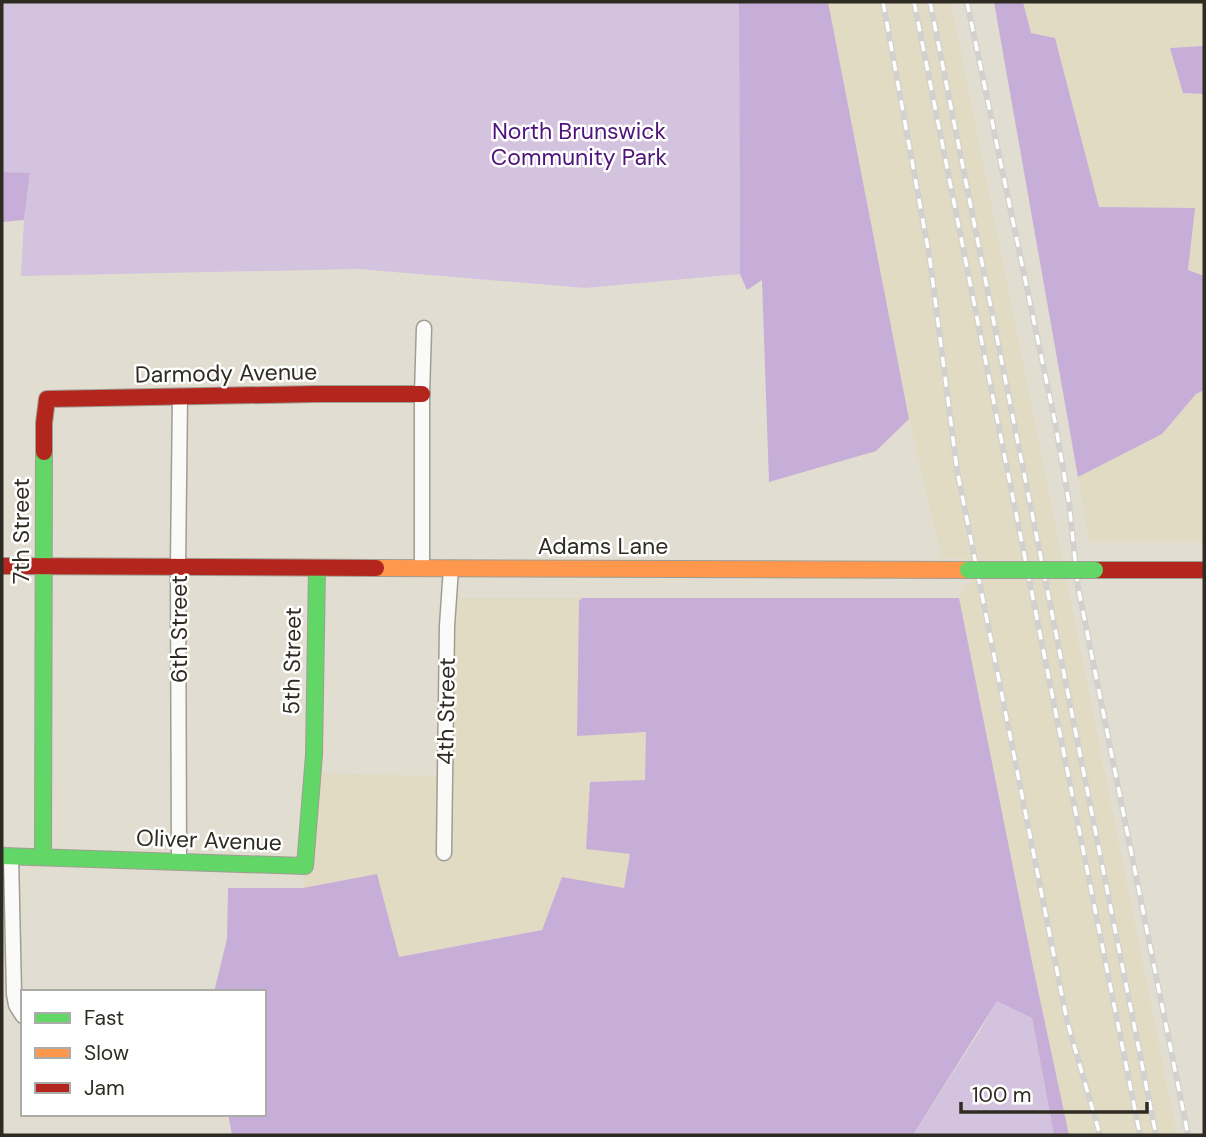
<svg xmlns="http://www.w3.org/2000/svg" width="1206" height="1137" font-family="'DM Sans',sans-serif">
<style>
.built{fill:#e2dbc4}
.green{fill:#d3c3de}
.forest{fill:#c7aed8}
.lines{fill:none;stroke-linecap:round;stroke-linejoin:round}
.street-casing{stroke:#a09d94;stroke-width:17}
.fast-casing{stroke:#a09d94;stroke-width:18}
.slow-casing{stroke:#a09d94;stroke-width:18}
.jam-casing{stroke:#a09d94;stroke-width:18}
.street{stroke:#fafaf8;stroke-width:14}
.fast{stroke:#63d668;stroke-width:16}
.slow{stroke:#ff974d;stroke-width:16}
.jam{stroke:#b3261e;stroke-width:16}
.rail-casing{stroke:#d3d1cd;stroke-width:6}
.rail{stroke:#fff;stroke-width:3.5;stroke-dasharray:10;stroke-linecap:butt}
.fast-bridge-casing{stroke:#a09d94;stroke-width:18;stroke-linecap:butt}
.fast-bridge{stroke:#63d668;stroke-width:16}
.labels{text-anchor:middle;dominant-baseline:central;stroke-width:5;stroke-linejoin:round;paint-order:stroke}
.park-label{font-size:23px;fill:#4e147b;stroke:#fff}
.street-label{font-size:23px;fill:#2e2c22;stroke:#fff}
</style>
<rect width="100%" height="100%" fill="#e1ddd0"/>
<g class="built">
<path d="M828 2H951L1177 1135H1069L1032 962 959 598 970 583 968 559 942 558 909 419Z"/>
<path d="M1023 2H1204V276L1188 270 1194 208 1099 207 1055 39 1031 33Z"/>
<path d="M1204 390V541H1089L1078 477 1162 434 1196 394Z"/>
<path d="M447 598H582L579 601 577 736 646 732 645 780 590 782 630 854 624 889 562 877 542 930 399 957 303 888 311 773 444 776Z"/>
</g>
<g class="green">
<path d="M2 2H739L740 274 585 288 358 269 21 276 24 220 30 174 2 172Z"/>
<path d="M997 1000 1032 1018 1054 1135H913L981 1029Z"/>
</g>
<g class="forest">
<path d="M739 2H828L909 419 876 451 769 482 762 280 747 290 740 274Z"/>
<path d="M994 2H1023L1031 33 1055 38 1099 207 1195 208 1188 270 1204 276V390L1196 394 1162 434 1078 477Z"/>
<path d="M1204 46V94L1183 93 1170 48Z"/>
<path d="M2 172 30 173 24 220 2 222Z"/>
<path d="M582 598H959L1032 962 1069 1135H1054L1032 1018 997 1001 913 1135H232L228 1114H264V992H214L227 939 228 888H303L377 874 399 957 542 930 562 877 624 888 630 854 586 849 590 782 645 780 646 732 577 736 579 601Z"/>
</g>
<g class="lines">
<defs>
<g id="street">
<path d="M422 568V394L424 328"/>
<path d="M444 853 447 626 451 568"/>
<path d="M11 856 14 994 16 1005 23 1016"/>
<path d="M179 862 178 566 180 396"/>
</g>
<g id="fast">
<path d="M2 856 305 866 314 755 317 568"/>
<path d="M43 857 44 452"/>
</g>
<path id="slow" d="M376 568 968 570"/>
<g id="jam">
<path d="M44 452V423L47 399 316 394H422"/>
<path d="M2 566 376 568"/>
<path d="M1095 570H1204"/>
</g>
</defs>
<use href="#street" class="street-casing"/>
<use href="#fast" class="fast-casing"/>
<use href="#slow" class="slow-casing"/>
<use href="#jam" class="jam-casing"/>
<use href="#street" class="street"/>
<use href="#fast" class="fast"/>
<use href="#slow" class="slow"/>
<use href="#jam" class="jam"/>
<defs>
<g id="rail">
<path d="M883 2 930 260 957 470 1067 1021 1100 1135"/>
<path d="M914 2 1140 1135"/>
<path d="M930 2 1156 1135"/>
<path d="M967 2 1055 422 1069 503 1078 587 1188 1135"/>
</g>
</defs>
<use href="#rail" class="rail-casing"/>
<use href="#rail" class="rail"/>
<defs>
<path id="fast-bridge" d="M968 570H1095"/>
</defs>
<use href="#fast-bridge" class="fast-bridge-casing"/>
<use href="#fast-bridge" class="fast-bridge"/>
</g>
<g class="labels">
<g class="park-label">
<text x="579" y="131">North Brunswick<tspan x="579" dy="26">Community Park</tspan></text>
</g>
<g class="street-label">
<text transform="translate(226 373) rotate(-1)">Darmody Avenue</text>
<text transform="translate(21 531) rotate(-90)">7th Street</text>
<text x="603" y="546">Adams Lane</text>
<text transform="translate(179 629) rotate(-90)">6th Street</text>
<text transform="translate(292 661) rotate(-89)">5th Street</text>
<text transform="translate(446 711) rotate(-89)">4th Street</text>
<text transform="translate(209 840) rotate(2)">Oliver Avenue</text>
</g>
</g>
<rect width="1206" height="1137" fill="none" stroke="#2e2c22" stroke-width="7"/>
<rect x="21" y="990" width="245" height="126" fill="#ffffff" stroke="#ababa7" stroke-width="2"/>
<rect x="35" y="1013" width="35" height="10" fill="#63d668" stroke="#ababa7" stroke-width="2"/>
<text x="84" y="1025" font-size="21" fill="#2e2c22">Fast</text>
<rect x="35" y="1048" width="35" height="10" fill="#ff974d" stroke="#ababa7" stroke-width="2"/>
<text x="84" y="1060" font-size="21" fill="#2e2c22">Slow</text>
<rect x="35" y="1083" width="35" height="10" fill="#b3261e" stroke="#ababa7" stroke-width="2"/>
<text x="84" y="1095" font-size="21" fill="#2e2c22">Jam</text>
<path d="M961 1102v10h186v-10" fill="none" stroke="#2e2c22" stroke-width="3.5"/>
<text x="972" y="1102" font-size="21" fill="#2e2c22" stroke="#ffffff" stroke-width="5" paint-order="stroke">100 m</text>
</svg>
